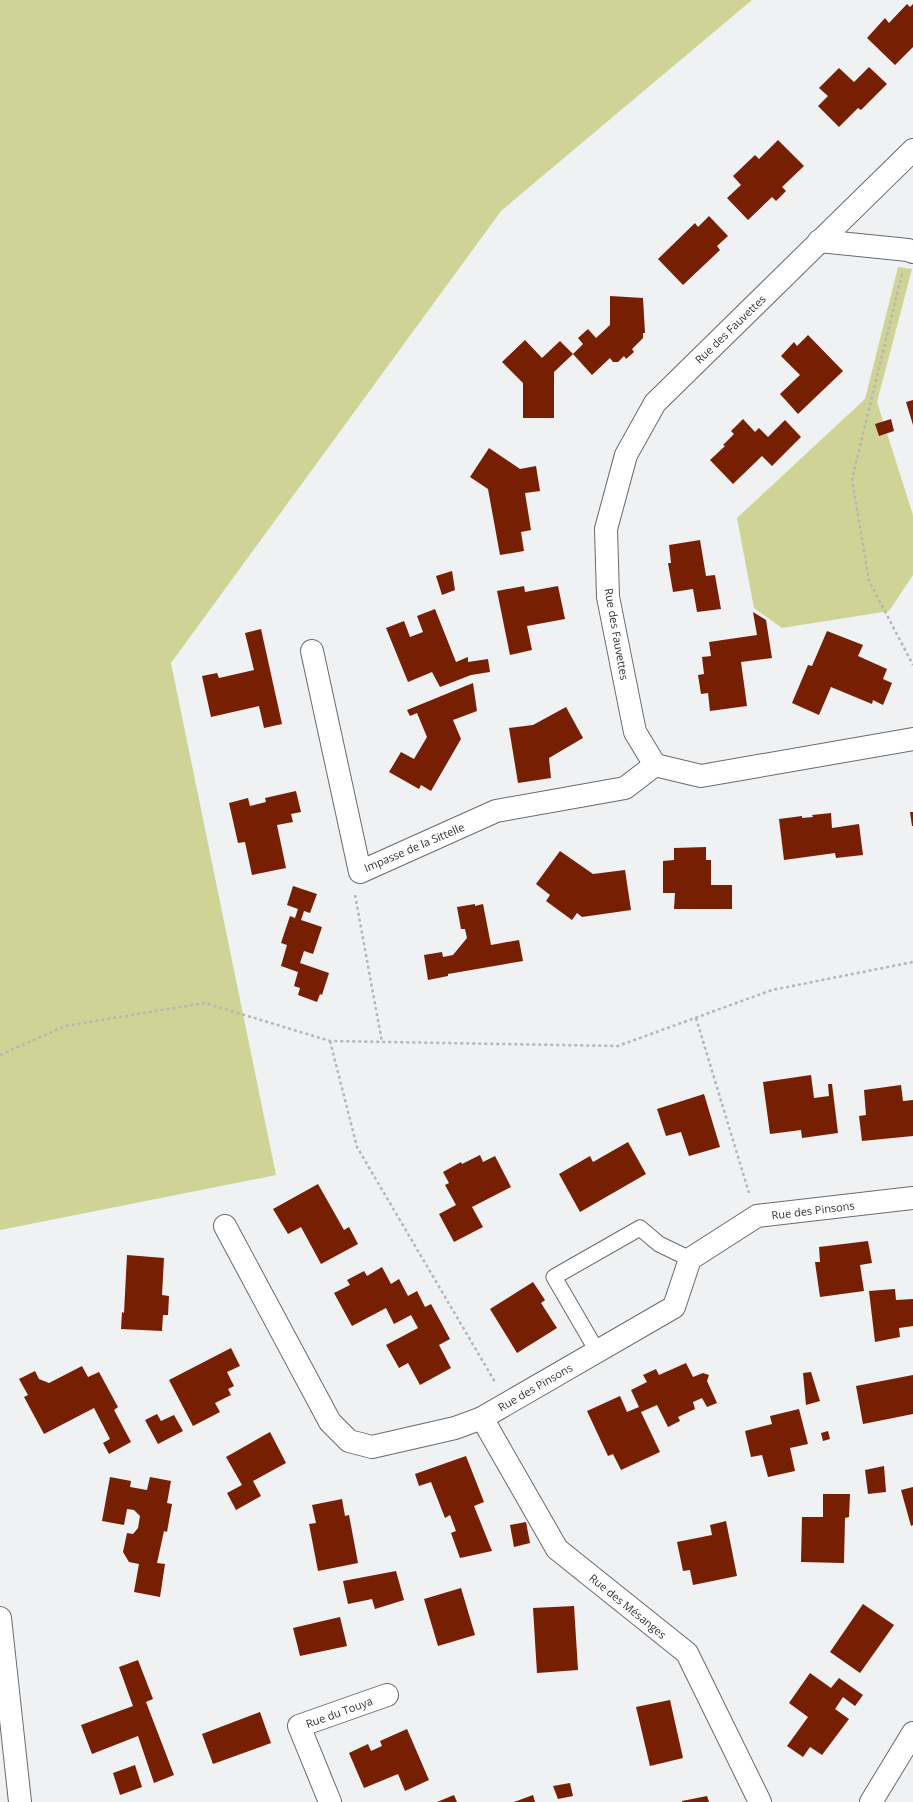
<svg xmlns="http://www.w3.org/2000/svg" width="913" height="1802" font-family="'Open Sans',sans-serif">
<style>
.green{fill:#cfd496}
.building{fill:#771f03}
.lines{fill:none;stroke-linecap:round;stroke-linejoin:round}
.lane-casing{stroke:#686a6c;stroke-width:17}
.street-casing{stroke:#686a6c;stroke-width:24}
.path{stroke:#b4b6b7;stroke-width:2.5;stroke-dasharray:3 3;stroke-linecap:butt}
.lane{stroke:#fff;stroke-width:15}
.street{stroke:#fff;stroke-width:22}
.labels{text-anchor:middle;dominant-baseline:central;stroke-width:4;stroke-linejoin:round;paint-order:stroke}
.street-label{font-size:11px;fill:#323334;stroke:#fff}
</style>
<rect width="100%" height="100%" fill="#eff1f3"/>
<g class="green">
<path d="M0 0H752L501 211 171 663 276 1175 0 1230Z"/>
<path d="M898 267 912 269 877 402 913 515V575L889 611 782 628 754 608 737 518 865 399Z"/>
</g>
<g class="building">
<path d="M907 4 910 7 913 4V47L895 65 867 38 885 18 889 23Z"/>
<path d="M869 67 887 84 861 110 858 108 839 127 818 106 828 96 819 88 839 68 854 82Z"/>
<path d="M778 140 804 166 782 187 786 191 776 201 772 197 748 220 727 198 741 185 733 176 755 155 759 159Z"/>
<path d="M709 216 728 236 717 246 720 250 683 285 658 259 695 223 698 227Z"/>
<path d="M610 296 643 298 645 333H643V338L632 349 634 352 626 359 624 356 618 362H613L610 358 592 375 573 354 583 344 578 338 588 329 596 338 610 325Z"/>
<path d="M808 335 843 371 798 414 780 394 800 375 781 356 794 342 797 346Z"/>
<path d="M525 340 542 358 560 341 573 354 554 372V418H523V383L502 362Z"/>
<path d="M913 400V425L906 402Z"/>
<path d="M743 419 755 432 759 428 768 437 785 420 801 437 772 466 762 456 733 484 710 460 725 446 723 445 734 434 731 431Z"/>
<path d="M891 419 894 431 879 436 875 424Z"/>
<path d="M489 448 520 469 536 466 540 491 525 493 531 530 521 532 524 551 500 555 488 489 470 477Z"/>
<path d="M700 540 706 576 715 575 721 609 697 612 693 589 673 592 668 563H671L669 545Z"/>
<path d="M452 571 455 590 442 595 436 576Z"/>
<path d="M524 586 525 592 558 586 565 619 527 626 532 650 510 655 497 591Z"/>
<path d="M435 609 456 662 468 657V662L488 659 490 672 471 675 440 687 432 672 408 682 386 628 404 621 410 637 423 632 417 616Z"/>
<path d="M753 612 766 620 772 658 741 662 747 706 710 711 708 693 701 694 698 675 704 674 702 657 711 656 709 642 757 635Z"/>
<path d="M261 629 282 724 264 728 259 706 211 717 202 676 217 673 219 678 254 670 245 633Z"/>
<path d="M827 631 863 645 858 656 887 669 883 679 892 683 883 705 873 700 872 704 831 687 819 715 792 703 808 665 812 666Z"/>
<path d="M473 683 477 711 453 720 461 739 431 791 421 785 419 789 389 772 401 752 414 759 427 737 417 713 410 716 407 710Z"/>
<path d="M566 707 583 738 549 758 551 778 518 783 509 728 533 725Z"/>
<path d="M296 791 301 812 291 814 293 822 277 825 286 868 252 875 245 842 238 843 229 803 248 798 250 806 266 802 265 798Z"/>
<path d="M910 812H913V826H912Z"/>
<path d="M831 813 832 828 859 824 863 855 836 858 835 853 784 860 779 819 802 816V818L813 817 812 815Z"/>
<path d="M706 847V860H711V885H732V909H674L675 893H663V861L674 860V848Z"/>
<path d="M560 851 593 874 625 870 631 910 582 917 577 913 572 920 546 901 550 895 536 884Z"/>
<path d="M293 886 317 894 310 913 304 911 301 920 322 927 313 954 304 951 300 963 329 973 322 995 320 994 317 1002 298 995 300 988 294 986 298 972 281 966 287 945 281 943 290 916 295 918 298 909 287 905Z"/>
<path d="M475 904V906L483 904 491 945 519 940 523 961 448 974V976L428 980 424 955 442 952 443 957 453 955 467 938 465 929H461L457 907Z"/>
<path d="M811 1075 814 1098 829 1096 828 1084H832L838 1133 802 1138 801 1130 770 1134 763 1082Z"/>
<path d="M901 1085 903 1101 913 1100V1136L862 1141 859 1116 866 1115 864 1090Z"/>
<path d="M704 1094 720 1147 689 1156 681 1132 666 1136 657 1109Z"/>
<path d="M628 1142 646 1174 580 1212 559 1174 590 1156 593 1162Z"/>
<path d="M480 1155 483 1162 495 1156 511 1187 472 1207 483 1227 454 1242 439 1214 456 1205 445 1185 449 1183 443 1172 461 1162 462 1164Z"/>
<path d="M318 1184 344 1230 349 1227 358 1244 321 1264 301 1227 288 1234 273 1209Z"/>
<path d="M868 1241 872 1263 860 1265 864 1291 820 1297 815 1262H820L819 1247Z"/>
<path d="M127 1255 164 1258 162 1295 169 1296 168 1315H163L162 1331 121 1329 122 1312 124 1313Z"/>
<path d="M382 1267 391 1284 399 1279 408 1296 417 1291 425 1307 431 1304 450 1339 439 1345 451 1368 420 1385 408 1363 399 1368 386 1345 418 1328 411 1315 394 1324 386 1308 352 1326 334 1293 350 1285 347 1280 364 1271 367 1276Z"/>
<path d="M533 1282 545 1300 541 1303 557 1328 517 1353 490 1309Z"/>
<path d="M895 1289 896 1300 913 1299V1326L899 1328 900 1337 875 1342 869 1291Z"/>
<path d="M231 1348 240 1366 227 1372 234 1386 228 1389 231 1395 215 1403 220 1412 193 1426 169 1380Z"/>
<path d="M686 1363 693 1377 703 1373 709 1375 707 1381 717 1403 707 1407 702 1398 693 1402 695 1409 678 1417 680 1421 668 1427 657 1405 641 1412 660 1452 621 1470 613 1454 608 1456 587 1411 620 1396 627 1412 639 1407 631 1390 647 1382 643 1375 656 1369 659 1375Z"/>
<path d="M82 1366 88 1377 99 1372 118 1407 114 1410 131 1442 109 1454 103 1443 110 1439 94 1408 44 1434 24 1397 28 1395 19 1379 35 1371 39 1379 49 1383Z"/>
<path d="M811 1372 820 1401 806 1405 803 1373Z"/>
<path d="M913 1375V1414L863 1424 856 1386Z"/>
<path d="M799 1409 808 1444 790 1448 795 1471 768 1477 762 1455 751 1457 745 1431 772 1424 770 1416Z"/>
<path d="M157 1414 161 1421 174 1415 183 1431 158 1444 145 1420Z"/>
<path d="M828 1431 830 1439 823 1441 821 1433Z"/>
<path d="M270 1432 286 1463 253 1481 261 1496 236 1510 227 1493 242 1485 226 1457Z"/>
<path d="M466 1456 484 1502 474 1506 492 1551 460 1558 451 1533 456 1531 450 1515 445 1518 431 1482 419 1486 415 1474Z"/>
<path d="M884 1466 886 1492 868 1494 865 1470Z"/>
<path d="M110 1477 131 1481 130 1487 147 1490 150 1477 171 1481 167 1503 172 1504 167 1532 164 1531 157 1563 165 1564 160 1597 134 1592 139 1564 129 1562 123 1552 127 1533 133 1534 138 1528 140 1516 134 1510 127 1509 124 1525 102 1521Z"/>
<path d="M913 1487V1525L911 1526 901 1490Z"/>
<path d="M823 1494H850L849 1517 845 1518 844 1563 801 1562 802 1517H823Z"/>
<path d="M342 1499 345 1516 349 1515 358 1563 318 1571 309 1524 316 1523 312 1505Z"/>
<path d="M726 1521 737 1576 693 1585 690 1570 683 1571 677 1542 712 1535 710 1525Z"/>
<path d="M526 1522 530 1543 514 1547 510 1525Z"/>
<path d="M396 1571 404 1600 375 1609 372 1599 348 1604 343 1581Z"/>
<path d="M461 1588 475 1635 438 1646 424 1599Z"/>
<path d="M863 1604 894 1625 860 1673 830 1652Z"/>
<path d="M574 1606 578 1670 537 1673 533 1608Z"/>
<path d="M340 1617 347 1646 300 1656 293 1628Z"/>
<path d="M138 1660 153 1699 146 1702 174 1775 154 1783 138 1736 92 1754 81 1725 133 1706 119 1667Z"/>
<path d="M810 1673 831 1688 839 1678 863 1695 855 1706 843 1697 835 1709 849 1719 822 1755 810 1747 803 1757 787 1746 808 1717 789 1703Z"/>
<path d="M670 1700 683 1758 650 1766 636 1707Z"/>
<path d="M260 1712 271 1743 213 1764 202 1734Z"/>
<path d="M407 1729 429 1780 405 1791 398 1774 364 1788 349 1753 368 1744 371 1751 382 1746 380 1741Z"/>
<path d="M135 1765 142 1787 120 1795 113 1773Z"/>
<path d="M570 1783 573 1796 558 1799 553 1786Z"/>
<path d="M454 1795 457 1802H437Z"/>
<path d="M533 1795 535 1802H514Z"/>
<path d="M707 1796 709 1802H682V1801Z"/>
</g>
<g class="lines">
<defs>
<path id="lane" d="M597 1351 554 1277 640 1228 659 1244 690 1259"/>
<g id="street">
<path d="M913 150 655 403 626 455 606 529 608 597 635 732 655 765 701 776 913 739"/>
<path d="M819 241 908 250 913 252"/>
<path d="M312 651 360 872 496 811 625 788 655 765"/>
<path d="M225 1226 330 1422 349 1441 372 1447 455 1428 482 1418 674 1307 690 1259 757 1216 913 1198"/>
<path d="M482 1418 557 1549 687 1653 760 1802"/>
<path d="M0 1618 20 1802"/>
<path d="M330 1802 299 1726 387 1695"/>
<path d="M871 1802 913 1733"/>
</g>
</defs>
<use href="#lane" class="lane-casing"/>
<use href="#street" class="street-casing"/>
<g class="path">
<path d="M902 274 852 479 869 581 913 665"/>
<path d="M355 895 382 1042"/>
<path d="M696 1018 749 1193"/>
<path d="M330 1041 357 1147 495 1382"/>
<path d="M0 1055 65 1026 205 1003 330 1041 618 1046 772 990 913 962"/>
</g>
<use href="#lane" class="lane"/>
<use href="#street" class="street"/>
</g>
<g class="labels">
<g class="street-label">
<text transform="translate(730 329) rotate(-44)">Rue des Fauvettes</text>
<text transform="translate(617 634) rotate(80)">Rue des Fauvettes</text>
<text transform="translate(414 847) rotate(-23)">Impasse de la Sittelle</text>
<text transform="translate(813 1210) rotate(-7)">Rue des Pinsons</text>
<text transform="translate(535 1387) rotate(-30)">Rue des Pinsons</text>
<text transform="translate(628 1606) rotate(39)">Rue des Mésanges</text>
<text transform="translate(339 1712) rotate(-20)">Rue du Touya</text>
</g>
</g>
</svg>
